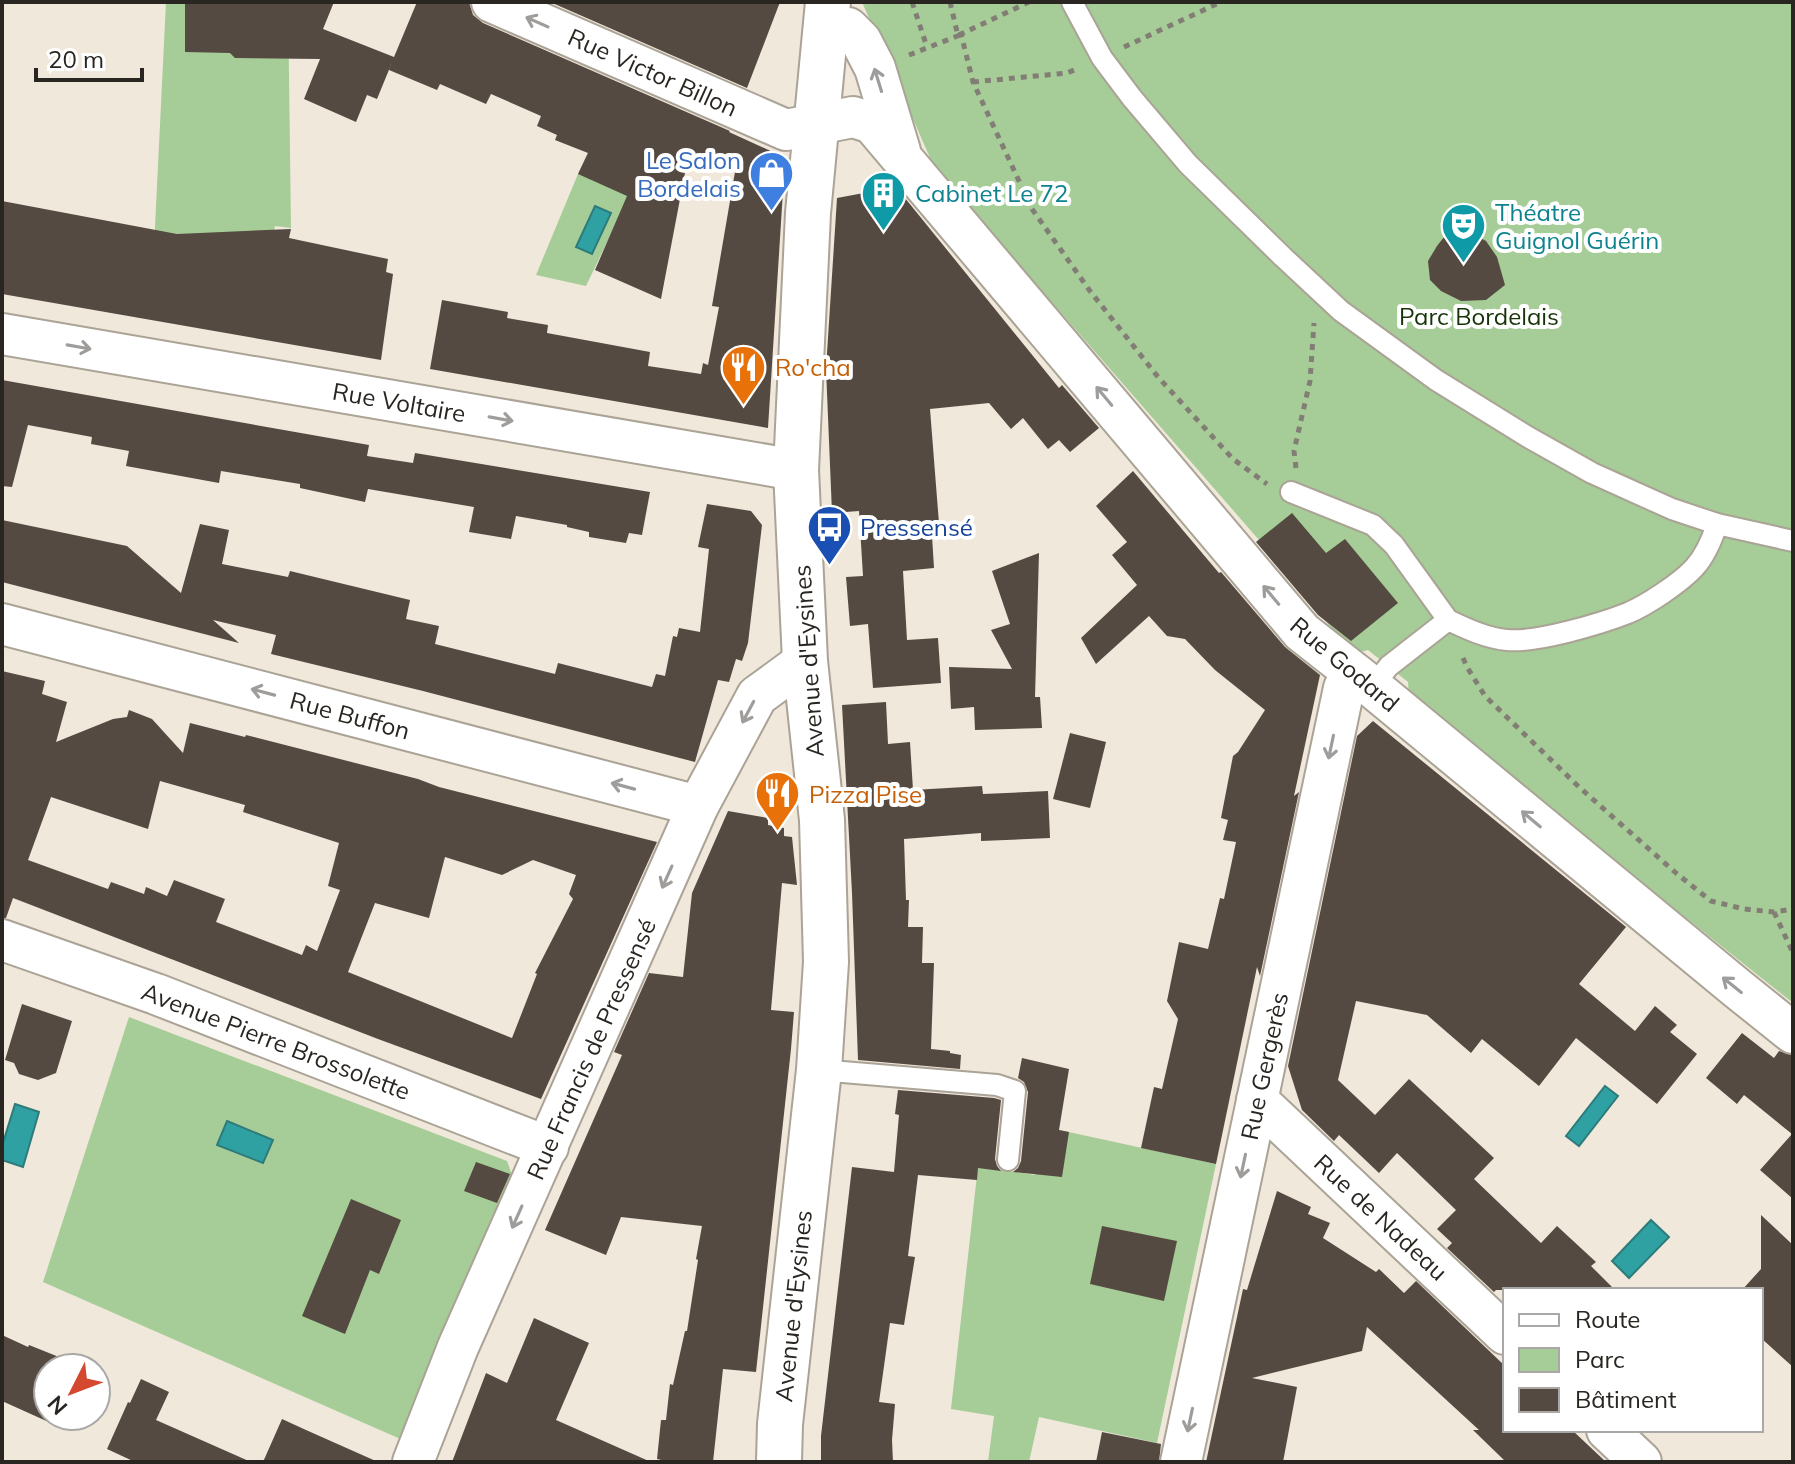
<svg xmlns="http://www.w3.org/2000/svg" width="1795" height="1464" font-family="Mulish,sans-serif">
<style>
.green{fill:#a6cd97}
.water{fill:#2fa1a2;stroke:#2d7c7b;stroke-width:2}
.building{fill:#554a42;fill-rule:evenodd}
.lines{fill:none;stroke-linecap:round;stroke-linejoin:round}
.service-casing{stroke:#aaa396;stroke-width:24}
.minor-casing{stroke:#aaa396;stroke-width:44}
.tertiary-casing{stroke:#aaa396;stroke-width:48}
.path{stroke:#837e75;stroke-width:5;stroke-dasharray:6 6;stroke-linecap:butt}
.service{stroke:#fff;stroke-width:20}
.minor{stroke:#fff;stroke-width:40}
.tertiary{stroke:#fff;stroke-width:44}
.oneway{stroke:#9f9d9b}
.labels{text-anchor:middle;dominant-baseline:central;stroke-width:8;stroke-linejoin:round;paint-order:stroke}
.street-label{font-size:24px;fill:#292621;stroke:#fff}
.shop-label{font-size:24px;fill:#366cbe;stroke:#fff;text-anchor:end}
.culture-label{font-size:24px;fill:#0d838f;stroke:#fff;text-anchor:start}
.park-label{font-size:24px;fill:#173408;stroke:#fff}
.food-label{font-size:24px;fill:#c56008;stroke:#fff;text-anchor:start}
.transit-label{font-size:24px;fill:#164399;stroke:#fff;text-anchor:start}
</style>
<rect width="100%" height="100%" fill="#f0e8da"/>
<g class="green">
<path d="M166 2H288L291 228 275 226 266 268 154 247Z"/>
<path d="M862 2H1793V1003L1409 697 1408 682 1368 650 1353 654 1346 646 1259 540 934 167Z"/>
<path d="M620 83 678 110 609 238 586 286 536 275 578 174Z"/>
<path d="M129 1017 507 1161 517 1189 405 1441 43 1282Z"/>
<path d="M1041 1126 1216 1164 1157 1443 1039 1417 1029 1462H988L994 1416 951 1409 978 1166 1035 1175Z"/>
</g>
<g class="water">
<path d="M595 206 611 213 592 254 576 247Z"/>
<path d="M1605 1086 1618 1096 1579 1146 1566 1136Z"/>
<path d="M15 1104 39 1112 23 1167 2 1160V1146Z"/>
<path d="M227 1121 273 1140 263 1163 217 1145Z"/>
<path d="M1651 1220 1669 1237 1629 1278 1612 1261Z"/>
</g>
<g class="building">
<path d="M185 2H334L323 29 394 57 417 2H469L473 15 483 23 730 131 729 132 788 159 786 175H784L768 428 430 369 442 300 508 312 507 318 548 325 547 333 650 352 648 366 701 374 703 363 708 365 719 307 712 306 736 166 688 157 661 299 595 270 627 196 578 174 588 153 555 140 557 135 537 126 541 116 491 94 486 104 440 84 437 90 389 70 393 60 377 99 367 95 356 122 304 99 320 59 235 58 230 53 185 52Z"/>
<path d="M550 2H780L747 88Z"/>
<path d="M896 187 1059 388 1062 385 1099 428 1070 452 1059 440 1048 449 1023 418 1011 429 989 403 930 409 940 536 931 520 934 568 903 571 907 640 938 638 941 683 873 688 868 624 850 626 846 577 863 576 859 511 832 513 826 369 837 198Z"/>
<path d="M2 201 177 234 291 229 289 238 388 259 386 272 393 274 381 360 2 294Z"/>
<path d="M1459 233 1477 236 1486 241 1497 257 1505 285 1486 300 1461 301 1441 291 1430 280 1428 261 1437 246 1444 237Z"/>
<path d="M2 380 369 445 367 456 413 463 415 453 650 492 642 535 629 533 626 543 589 537V532L567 527V525L516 516 511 539 469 532 474 507 368 489 365 502 300 488V484L221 471 219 483 126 466 129 451 91 444 92 437 28 425 12 487 2 486Z"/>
<path d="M1133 471 1208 560 1219 573 1221 572 1285 647 1320 675 1294 796 1299 792 1260 976 1257 967 1216 1164 1141 1148 1154 1087 1162 1089 1178 1019 1167 1001 1179 942 1208 949 1220 898 1224 899 1236 842 1223 840 1228 820 1221 818 1233 756 1238 752 1265 710 1215 670 1185 639 1167 636 1149 616 1096 664 1081 638 1137 585 1112 555 1127 542 1096 506Z"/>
<path d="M707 504 751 511 762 525 748 643 742 661 736 659 729 682 718 680 695 762 423 691 271 654 276 635 213 620 239 643 2 582V520L127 546 181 593 200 524 229 530 222 564 288 577 290 571 410 600 406 619 439 626 435 644 555 674 558 663 652 687 656 674 665 676 673 636 677 637 679 628 700 632 709 549 698 547Z"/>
<path d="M1292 513 1326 553 1345 539 1398 603 1351 641 1318 615 1256 542Z"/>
<path d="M1039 553 1035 697H1040L1042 728 975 730 974 707 951 709 949 667 1012 669 991 630 1010 624 992 571Z"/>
<path d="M2 671 45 681 42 694 67 702 56 742 113 719 127 717 129 710 152 719 183 753 190 723 245 737 246 735 418 779 439 787 657 842 541 1099 378 1039 13 898 6 918H2ZM160 781 245 805 243 812 339 843 328 886 340 890 317 951 306 945 302 955 216 922 225 899 174 880 167 896 146 887 144 894 111 882 108 889 28 860 51 797 148 829ZM445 857 502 875 533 860 576 875 569 894 573 899 535 973 537 974 512 1038 348 972 375 903 429 918Z"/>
<path d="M886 702 888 744 910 742 913 790 982 786 983 794 1048 791 1050 838 981 841V833L904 839 906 900H909L908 927H923L922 963H934L931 1049 950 1051V1053L961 1055 960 1069 858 1060 852 893 842 705Z"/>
<path d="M1373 721 1626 927 1579 984 1635 1031 1655 1006 1677 1025 1670 1032 1697 1054 1657 1104 1576 1038 1539 1086 1482 1039 1471 1053 1427 1015 1356 1001 1338 1080 1375 1115 1409 1079 1494 1158 1474 1179 1541 1243 1557 1226 1596 1262 1591 1266 1615 1290H1496L1494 1292 1447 1248 1452 1243 1437 1229 1456 1210 1397 1153 1379 1173 1339 1135 1334 1141 1302 1110 1288 1066 1357 736Z"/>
<path d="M1070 733 1106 742 1090 808 1053 799Z"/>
<path d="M728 811 768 818V825L784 828V836L792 837 797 885 782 883 771 1010 794 1012 791 1049 756 1372 723 1369 713 1462H670L657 1459 661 1420H666L670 1384 673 1385 685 1331H687L698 1260 696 1259 702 1226 621 1217 606 1255 545 1230 622 1055 614 1052 649 973 683 977 692 893Z"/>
<path d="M22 1004 72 1021 56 1073 38 1080 19 1074 14 1063 5 1060Z"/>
<path d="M1742 1033 1774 1058 1779 1051 1793 1055V1199L1760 1170 1792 1134 1744 1095 1737 1104 1706 1078Z"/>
<path d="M1022 1058 1069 1069 1059 1130 1069 1132 1062 1177 1013 1172 1018 1168 1021 1161 1028 1092 1024 1082 1018 1078Z"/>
<path d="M898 1090 994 1098 1001 1100 995 1159 997 1166 1001 1171 978 1168 977 1180 918 1175 908 1256 915 1257 904 1325 890 1323 879 1402 895 1404 892 1440 893 1462H821V1436L852 1167 894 1172 899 1115 895 1114Z"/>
<path d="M476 1162 510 1174 497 1203 464 1191Z"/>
<path d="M1277 1191 1311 1207 1308 1214 1330 1223 1323 1238 1376 1272 1379 1269 1404 1293 1416 1281 1505 1366V1430H1572L1606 1462H1506L1473 1430H1479L1367 1327 1362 1351 1252 1378 1297 1387 1283 1462H1206L1243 1289 1247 1290Z"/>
<path d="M351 1199 401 1220 379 1274 370 1270 345 1334 302 1316Z"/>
<path d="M1761 1215 1793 1245V1367L1761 1338V1290H1742L1761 1269Z"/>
<path d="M1102 1226 1177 1241 1164 1301 1090 1284Z"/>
<path d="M534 1318 589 1343 556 1420 651 1462H452L486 1373 507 1383Z"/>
<path d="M2 1335 28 1347 29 1345 79 1365 78 1368H48V1416H57L53 1424 2 1401Z"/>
<path d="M141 1379 169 1392 156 1420 251 1462H135L107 1449 128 1402 130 1403Z"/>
<path d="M282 1419 306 1430 378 1462H263Z"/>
<path d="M1102 1432 1161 1444 1159 1462H1096Z"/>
</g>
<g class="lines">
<defs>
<g id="service">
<path d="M1072 2 1102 58 1132 98 1188 164 1283 257 1341 311 1436 380 1528 437 1592 473 1672 509 1717 524 1793 541"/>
<path d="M1291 492 1373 525 1394 545 1448 620 1389 666 1372 687"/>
<path d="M1448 620C1467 629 1486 638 1507 640 1536 643 1600 624 1628 613 1647 605 1680 583 1694 568 1706 555 1712 540 1717 524"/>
<path d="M819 1070 997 1085 1015 1091 1008 1160"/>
</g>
<g id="minor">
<path d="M492 2 786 130 853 117 872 123 1302 632 1372 687 1738 989 1793 1033"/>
<path d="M827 27 848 28 861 41 875 68 900 151"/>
<path d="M2 334 796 470"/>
<path d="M2 624 698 806"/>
<path d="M2 940 156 994 548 1147"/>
<path d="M1257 1100 1505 1334"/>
<path d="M1607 1430 1641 1462"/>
<path d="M413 1462 458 1347 698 806 757 696 805 661"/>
<path d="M1181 1462 1344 688 1354 674"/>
</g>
<path id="tertiary" d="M779 1462 780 1424 819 1070 826 962 822 820 805 661 796 470 808 213 828 2"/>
</defs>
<use href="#service" class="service-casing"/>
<use href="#minor" class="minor-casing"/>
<use href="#tertiary" class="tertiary-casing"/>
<g class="path">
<path d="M912 2 927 47"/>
<path d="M950 2 958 36 961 34 973 82 1032 209 1090 291 1158 377 1233 459 1267 484"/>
<path d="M959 35 1029 2"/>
<path d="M1124 47 1221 2"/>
<path d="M909 55 960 35"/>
<path d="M973 82 1067 73 1079 68"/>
<path d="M1296 468 1294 451 1310 381 1314 323"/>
<path d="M1463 658 1467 667 1485 696 1579 787 1676 873 1711 901 1744 909 1774 912 1793 909"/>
<path d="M1774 912 1793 953"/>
</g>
<use href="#service" class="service"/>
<use href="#minor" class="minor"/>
<use href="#tertiary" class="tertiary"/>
</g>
<defs><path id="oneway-shaft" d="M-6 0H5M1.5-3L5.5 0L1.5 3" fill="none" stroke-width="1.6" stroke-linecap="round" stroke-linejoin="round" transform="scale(2)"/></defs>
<g class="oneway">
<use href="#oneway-shaft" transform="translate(537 22) rotate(-156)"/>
<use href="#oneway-shaft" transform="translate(878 80) rotate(-107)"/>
<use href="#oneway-shaft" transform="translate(79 347) rotate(10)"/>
<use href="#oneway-shaft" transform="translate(1104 396) rotate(-130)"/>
<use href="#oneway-shaft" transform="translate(501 419) rotate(10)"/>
<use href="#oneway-shaft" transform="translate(1271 595) rotate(-130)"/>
<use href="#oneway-shaft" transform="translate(263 692) rotate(-165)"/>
<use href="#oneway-shaft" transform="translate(748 712) rotate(118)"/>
<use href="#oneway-shaft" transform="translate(1331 747) rotate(102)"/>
<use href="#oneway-shaft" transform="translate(623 786) rotate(-165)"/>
<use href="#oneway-shaft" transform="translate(1531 819) rotate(-140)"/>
<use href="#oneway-shaft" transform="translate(667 877) rotate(114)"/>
<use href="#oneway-shaft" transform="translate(1732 985) rotate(-141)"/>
<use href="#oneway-shaft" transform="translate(1243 1166) rotate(102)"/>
<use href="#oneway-shaft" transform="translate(517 1217) rotate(114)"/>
<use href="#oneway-shaft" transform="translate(1190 1420) rotate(102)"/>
</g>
<defs>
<symbol id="shop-pin" viewBox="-11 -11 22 30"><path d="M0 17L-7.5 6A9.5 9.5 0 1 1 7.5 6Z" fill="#3f7fe0" stroke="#fff"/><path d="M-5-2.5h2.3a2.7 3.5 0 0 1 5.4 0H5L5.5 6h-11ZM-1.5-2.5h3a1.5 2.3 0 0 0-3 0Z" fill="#fff"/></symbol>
<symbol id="building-pin" viewBox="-11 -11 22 30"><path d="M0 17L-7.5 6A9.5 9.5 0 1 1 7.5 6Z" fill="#0f9aa8" stroke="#fff"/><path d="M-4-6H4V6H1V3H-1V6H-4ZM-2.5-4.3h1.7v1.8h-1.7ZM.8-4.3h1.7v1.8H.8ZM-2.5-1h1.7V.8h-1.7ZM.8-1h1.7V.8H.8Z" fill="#fff"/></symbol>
<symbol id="theatre-pin" viewBox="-11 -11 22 30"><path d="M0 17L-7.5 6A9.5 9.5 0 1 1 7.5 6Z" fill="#0f9aa8" stroke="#fff"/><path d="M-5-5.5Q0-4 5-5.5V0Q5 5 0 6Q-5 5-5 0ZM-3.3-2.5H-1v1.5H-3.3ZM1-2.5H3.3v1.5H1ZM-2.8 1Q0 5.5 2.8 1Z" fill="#fff"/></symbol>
<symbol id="restaurant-pin" viewBox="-11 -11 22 30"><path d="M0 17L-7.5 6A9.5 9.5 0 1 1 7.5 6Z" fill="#e8710a" stroke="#fff"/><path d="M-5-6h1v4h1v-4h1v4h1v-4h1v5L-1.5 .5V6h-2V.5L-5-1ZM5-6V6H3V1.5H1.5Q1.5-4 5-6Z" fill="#fff"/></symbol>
<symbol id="bus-pin" viewBox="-11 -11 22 30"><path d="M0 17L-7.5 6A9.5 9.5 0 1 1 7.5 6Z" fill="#1a4fb4" stroke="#fff"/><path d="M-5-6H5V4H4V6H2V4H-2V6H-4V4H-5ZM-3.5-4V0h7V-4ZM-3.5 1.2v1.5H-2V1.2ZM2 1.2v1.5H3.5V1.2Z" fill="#fff"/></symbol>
</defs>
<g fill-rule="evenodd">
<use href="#shop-pin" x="746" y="148" width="51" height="69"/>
<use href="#building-pin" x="858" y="168" width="51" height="69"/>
<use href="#theatre-pin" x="1438" y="200" width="51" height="69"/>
<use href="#restaurant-pin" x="718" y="342" width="51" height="69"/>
<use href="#bus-pin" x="804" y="502" width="51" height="69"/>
<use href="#restaurant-pin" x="752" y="768" width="51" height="69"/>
</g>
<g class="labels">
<g class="street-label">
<text transform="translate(653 72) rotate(24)">Rue Victor Billon</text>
<text transform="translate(399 402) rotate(10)">Rue Voltaire</text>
<text transform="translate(808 661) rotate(-94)">Avenue d'Eysines</text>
<text transform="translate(1345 664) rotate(40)">Rue Godard</text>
<text transform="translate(350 715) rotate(15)">Rue Buffon</text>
<text transform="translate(276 1041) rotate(21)">Avenue Pierre Brossolette</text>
<text transform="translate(591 1049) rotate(-66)">Rue Francis de Pressensé</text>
<text transform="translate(1264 1066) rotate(-78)">Rue Gergerès</text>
<text transform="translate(1381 1217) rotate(43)">Rue de Nadeau</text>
<text transform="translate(793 1306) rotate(-84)">Avenue d'Eysines</text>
</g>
<g class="shop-label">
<text x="741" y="160">Le Salon<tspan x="741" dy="28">Bordelais</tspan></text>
</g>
<g class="culture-label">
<text x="915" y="193">Cabinet Le 72</text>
<text x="1495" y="212">Théatre<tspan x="1495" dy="28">Guignol Guérin</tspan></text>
</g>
<g class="park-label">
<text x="1479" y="316">Parc Bordelais</text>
</g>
<g class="food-label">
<text x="775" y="367">Ro'cha</text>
<text x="809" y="794">Pizza Pise</text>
</g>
<g class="transit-label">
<text x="860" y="527">Pressensé</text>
</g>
</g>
<rect width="1795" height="1464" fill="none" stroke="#292621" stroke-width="8"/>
<rect x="1503" y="1288" width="260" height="144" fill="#ffffff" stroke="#a9a8a6" stroke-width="2"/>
<rect x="1519" y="1314" width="40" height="12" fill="#ffffff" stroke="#a9a8a6" stroke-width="2"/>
<text x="1575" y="1328" font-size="24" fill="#292621">Route</text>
<rect x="1519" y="1348" width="40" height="24" fill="#a6cd97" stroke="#a9a8a6" stroke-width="2"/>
<text x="1575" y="1368" font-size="24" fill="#292621">Parc</text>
<rect x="1519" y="1388" width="40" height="24" fill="#554a42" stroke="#a9a8a6" stroke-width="2"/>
<text x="1575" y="1408" font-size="24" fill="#292621">Bâtiment</text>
<g transform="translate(72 1392) rotate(228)"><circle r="38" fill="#ffffff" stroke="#a9a8a6" stroke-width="2"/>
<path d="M0-6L14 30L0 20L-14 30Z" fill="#d4482f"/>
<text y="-12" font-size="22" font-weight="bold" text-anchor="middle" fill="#292621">N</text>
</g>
<path d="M36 68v12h106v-12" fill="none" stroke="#292621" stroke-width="4"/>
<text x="48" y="68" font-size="24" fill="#292621" stroke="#ffffff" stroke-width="6" paint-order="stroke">20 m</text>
</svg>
